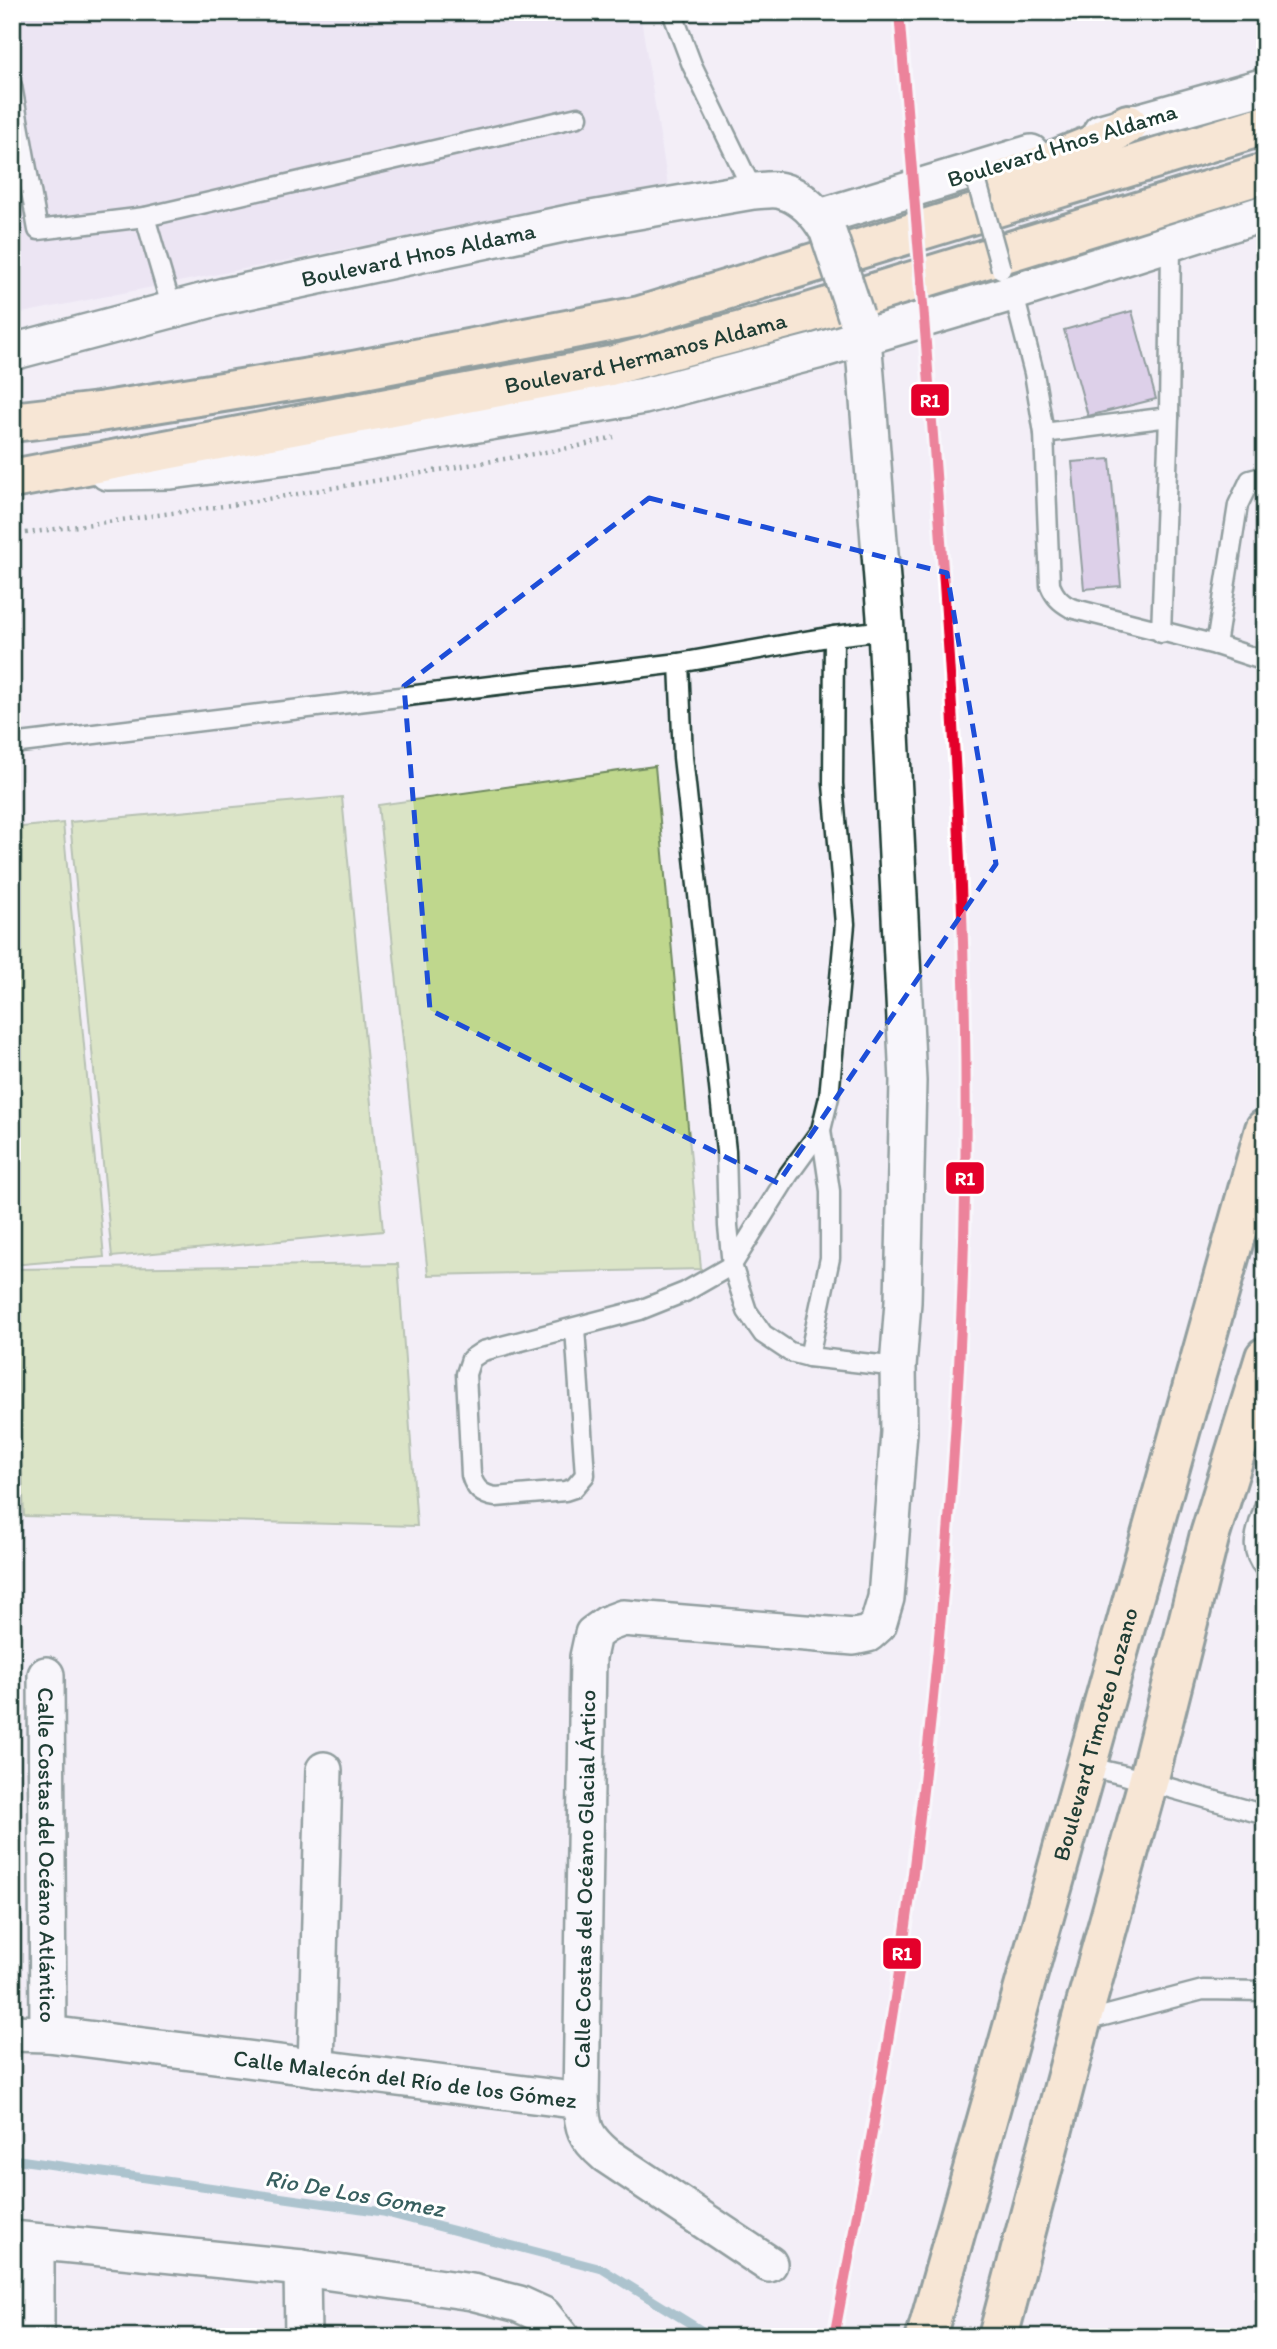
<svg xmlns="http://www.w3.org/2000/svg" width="1277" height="2349" font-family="Itim,sans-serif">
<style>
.built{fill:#e5daee}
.green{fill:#bfd78d;stroke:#6f8a60;stroke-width:2}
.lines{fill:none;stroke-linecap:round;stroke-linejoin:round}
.stream{stroke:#588f9b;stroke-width:9}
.building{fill:#c3aad8;stroke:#1f3d34;stroke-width:2}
.service-casing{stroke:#1f3d34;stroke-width:23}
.minor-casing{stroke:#1f3d34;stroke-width:40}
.primary-casing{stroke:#1f3d34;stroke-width:44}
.path{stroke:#1f3d34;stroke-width:4.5;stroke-dasharray:2 5;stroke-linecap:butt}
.service{stroke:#fff;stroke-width:18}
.minor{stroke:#fff;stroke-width:35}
.primary{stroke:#fddcac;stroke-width:38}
.service-bridge-casing{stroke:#1f3d34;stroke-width:23;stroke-linecap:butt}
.minor-bridge-casing{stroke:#1f3d34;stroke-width:40;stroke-linecap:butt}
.service-bridge{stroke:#fff;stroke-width:18}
.minor-bridge{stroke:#fff;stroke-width:35}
.rail-1-casing{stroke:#fff;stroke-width:16}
.rail-1{stroke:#e4002b;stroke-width:10}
.marked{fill:none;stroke:#1d4ed8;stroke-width:5;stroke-dasharray:14 9;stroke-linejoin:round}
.labels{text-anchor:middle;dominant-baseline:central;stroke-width:6;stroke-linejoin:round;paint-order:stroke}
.street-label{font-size:23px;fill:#1f3d34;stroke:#fff}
.water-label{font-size:24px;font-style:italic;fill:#375f5f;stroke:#fff}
.line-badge{stroke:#fff;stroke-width:2.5}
.badge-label{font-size:19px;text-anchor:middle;font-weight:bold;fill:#fff}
</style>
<rect width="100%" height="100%" fill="#f3eef7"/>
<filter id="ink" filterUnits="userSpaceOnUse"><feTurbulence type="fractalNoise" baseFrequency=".0143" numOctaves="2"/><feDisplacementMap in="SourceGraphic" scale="14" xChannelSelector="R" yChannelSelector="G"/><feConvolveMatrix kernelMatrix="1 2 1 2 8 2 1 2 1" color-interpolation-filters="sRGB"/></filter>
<g filter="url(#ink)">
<path class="built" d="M12 12H640L668 185 12 315Z"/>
<g class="green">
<path d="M655 766 701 1269 428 1275 378 805Z"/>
<path d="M342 797 383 1231 112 1257 70 822Z"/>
<path d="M63 823 104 1257 12 1265V828Z"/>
<path d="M398 1264 417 1526 24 1516 13 1269Z"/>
</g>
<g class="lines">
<path class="stream" d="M12 2159 383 2212 602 2269 712 2337"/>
</g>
<g class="building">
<path d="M1132 311 1156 399 1088 416 1064 330Z"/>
<path d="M1110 459 1121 586 1084 589 1072 462Z"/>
</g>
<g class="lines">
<defs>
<g id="service">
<path d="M672 12 692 65 753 191"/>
<path d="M12 86 38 230 145 217 578 117"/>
<path d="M145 217 172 309"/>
<path d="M1012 287 1034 373 1044 433 1050 585C1055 597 1060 602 1071 608L1216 645 1265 661"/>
<path d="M1044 433 1169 417"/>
<path d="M886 630 834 636 679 663 683 757 726 1151 728 1226 732 1265 747 1311 763 1334 790 1352 809 1357 898 1367"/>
<path d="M1161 633 1169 417 1171 243"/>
<path d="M1216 645 1238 505 1250 480 1265 476"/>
<path d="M12 744 679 663"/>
<path d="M575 1328 585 1475 574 1488 565 1491 496 1497C482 1495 475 1489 471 1475L466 1374 471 1359 483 1351 640 1310 685 1292 732 1265 789 1174 821 1130 829 1097 845 924 833 784 834 636"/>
<path d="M809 1357 830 1258V1191L821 1130"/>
<path d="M1265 1504C1258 1529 1246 1548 1265 1569"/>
<path d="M1085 1766 1124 1775 1265 1815"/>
<path d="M1081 2022 1203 1990 1265 1991"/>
</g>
<g id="minor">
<path d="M1101 132 1265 86"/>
<path d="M820 217 1031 153"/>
<path id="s1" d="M12 352 224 296 568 223 753 191C762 191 773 188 782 191 802 196 818 214 828 232"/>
<path d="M107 472 171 471 295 455 644 396 817 351 1015 292 1265 213"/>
<path id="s2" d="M46 1675 48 2034"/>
<path id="s3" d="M12 2033 48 2034 581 2101C582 2128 585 2137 606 2155L769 2264"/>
<path d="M316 2068 324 1770"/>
<path id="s4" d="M581 2101 588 1657 593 1634 607 1624 623 1618 854 1637 868 1634 878 1625 886 1598 899 1432 898 1367 903 1302 908 1081 886 630 863 337 856 316"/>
<path d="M12 2239 302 2268 472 2292 519 2304 543 2315 561 2337"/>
<path d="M302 2268 303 2337"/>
<path d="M36 2337V2243"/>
</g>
<g id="primary">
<path d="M988 187 1090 146 1128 124"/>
<path d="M12 422 99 412 353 371 640 316 1265 125"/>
<path id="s5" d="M12 479 610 366 802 315 1265 173"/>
<path id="s6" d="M926 2337 1265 1129"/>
<path d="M998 2337 1081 2022 1148 1782 1209 1538 1265 1357"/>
</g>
</defs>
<use href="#service" class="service-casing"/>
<use href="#minor" class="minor-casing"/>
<use href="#primary" class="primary-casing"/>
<path class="path" d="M12 535 238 504 575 447 614 437"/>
<use href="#service" class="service"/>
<use href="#minor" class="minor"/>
<use href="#primary" class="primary"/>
<defs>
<path id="service-bridge" d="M976 179 1001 269"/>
<path id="minor-bridge" d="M828 232 856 316"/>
</defs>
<use href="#service-bridge" class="service-bridge-casing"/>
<use href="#minor-bridge" class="minor-bridge-casing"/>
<use href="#service-bridge" class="service-bridge"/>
<use href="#minor-bridge" class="minor-bridge"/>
<defs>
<path id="rail-1" d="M834 2337C863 2183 893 2029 913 1874 941 1649 961 1422 965 1195 969 972 956 749 940 527 927 355 914 184 899 12"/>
</defs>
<use href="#rail-1" class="rail-1-casing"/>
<use href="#rail-1" class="rail-1"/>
</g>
</g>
<path d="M0 0H1277V2349H0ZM649 498 947 573 996 864 778 1183 430 1010 404 686Z" fill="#f3eef7" fill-opacity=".55" fill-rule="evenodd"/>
<path class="marked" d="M649 498 947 573 996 864 778 1183 430 1010 404 686Z"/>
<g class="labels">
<g class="street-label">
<text transform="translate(1062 145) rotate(-17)">Boulevard Hnos Aldama</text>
<text stroke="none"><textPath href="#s1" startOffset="418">Boulevard Hnos Aldama</textPath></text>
<text stroke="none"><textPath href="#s5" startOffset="646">Boulevard Hermanos Aldama</textPath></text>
<text stroke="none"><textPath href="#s6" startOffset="626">Boulevard Timoteo Lozano</textPath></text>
<text stroke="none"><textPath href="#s2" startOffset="180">Calle Costas del Océano Atlántico</textPath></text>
<text stroke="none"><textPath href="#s4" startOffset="222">Calle Costas del Océano Glacial Ártico</textPath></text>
<text stroke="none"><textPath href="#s3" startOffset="396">Calle Malecón del Río de los Gómez</textPath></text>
</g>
<g class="water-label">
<text transform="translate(355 2193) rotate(10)">Rio De Los Gomez</text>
</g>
</g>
<g class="line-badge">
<rect x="910" y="383" width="40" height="34" rx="7" fill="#e4002b"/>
<rect x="945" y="1161" width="40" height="34" rx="7" fill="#e4002b"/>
<rect x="882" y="1937" width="40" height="33" rx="7" fill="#e4002b"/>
</g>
<g class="badge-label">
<text x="930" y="407">R1</text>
<text x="965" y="1185">R1</text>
<text x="902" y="1960">R1</text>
</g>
<rect width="1277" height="2349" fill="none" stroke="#fff" stroke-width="42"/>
<rect x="21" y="21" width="1235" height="2307" fill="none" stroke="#1f3d34" stroke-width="2.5" filter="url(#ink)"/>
</svg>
